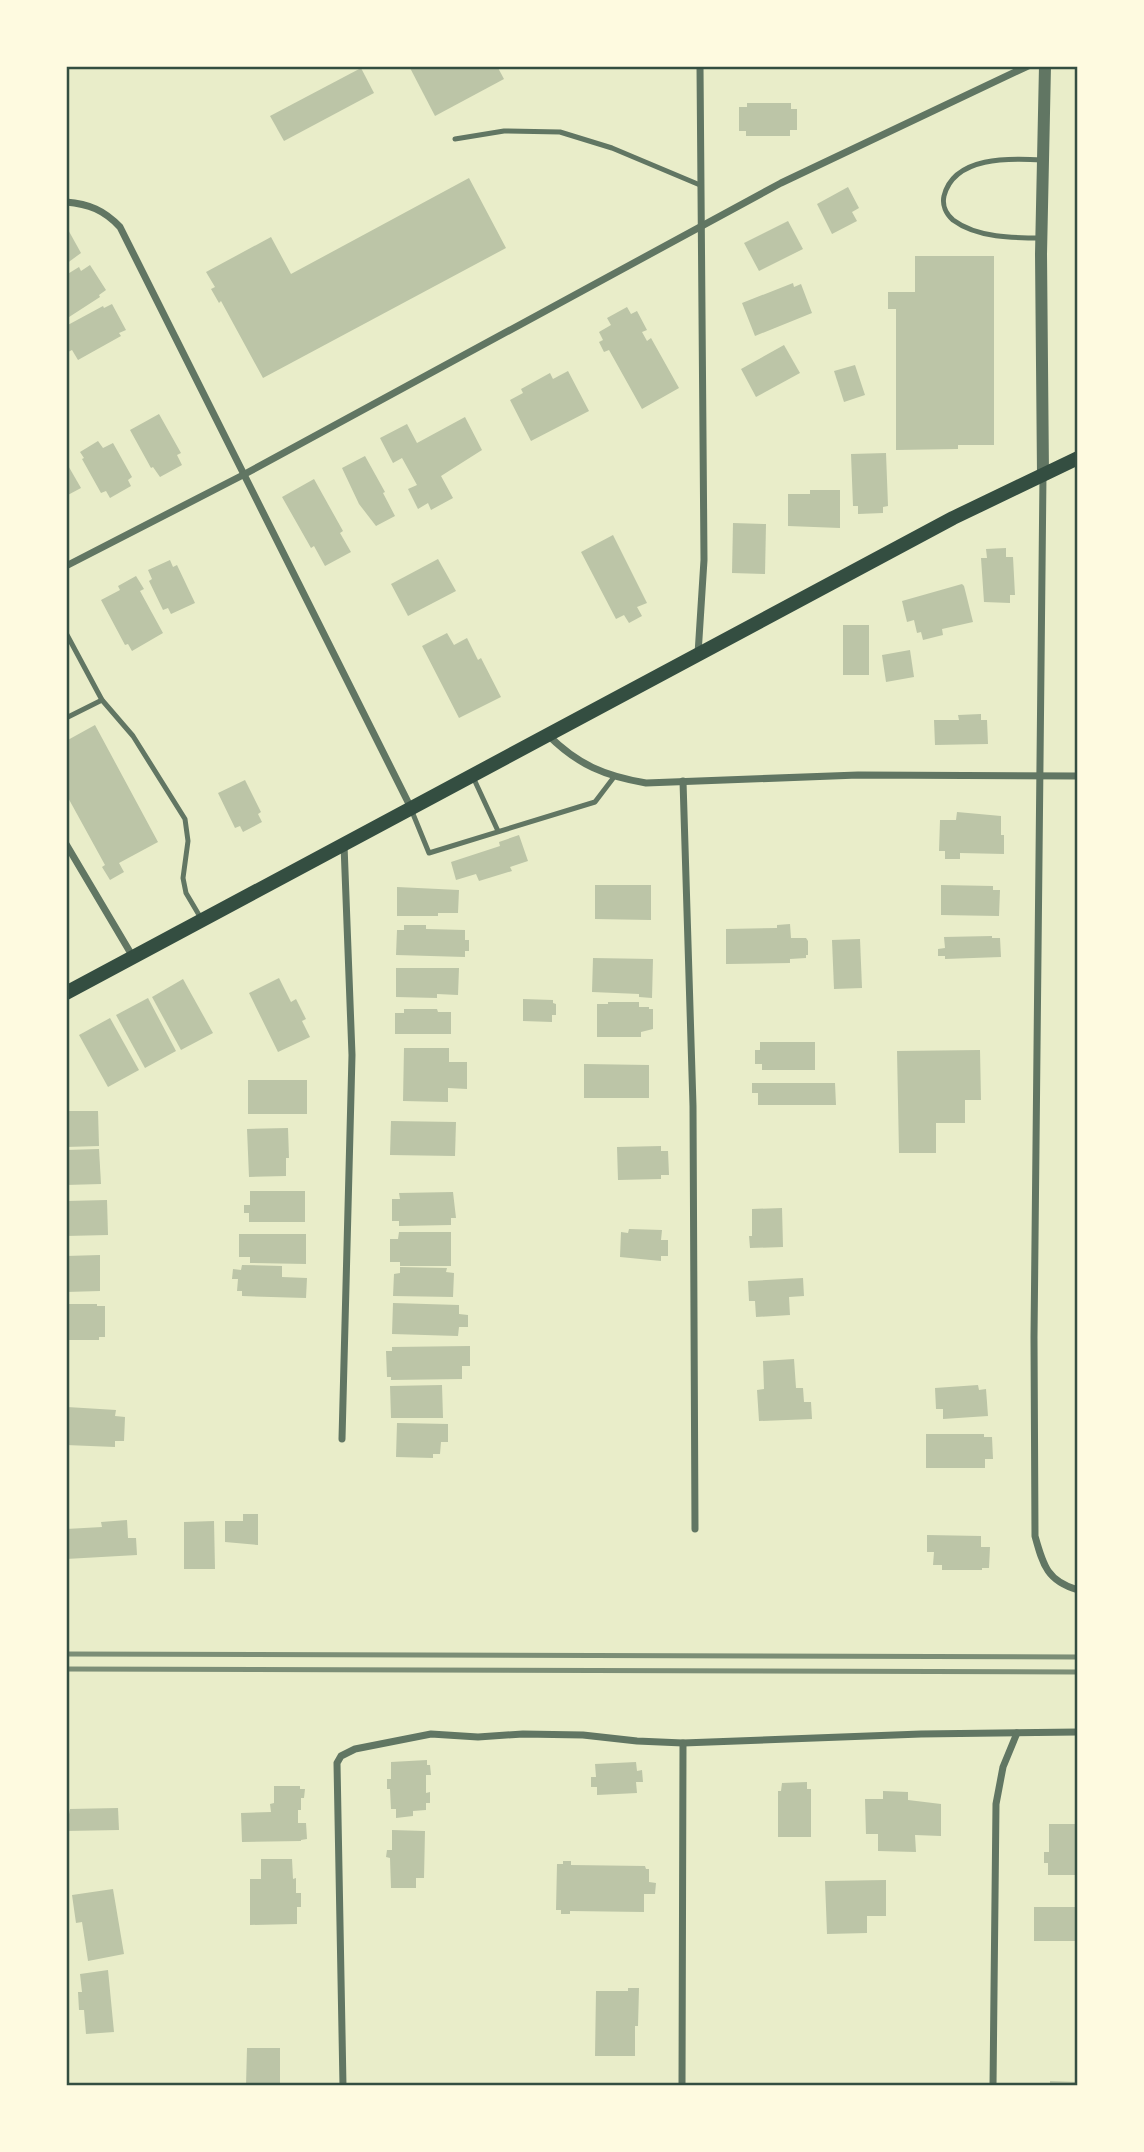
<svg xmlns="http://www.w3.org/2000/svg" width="1144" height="2152" font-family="'Source Sans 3',sans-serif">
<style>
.building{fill:#bcc5a7}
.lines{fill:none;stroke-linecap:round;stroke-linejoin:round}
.service{stroke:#617663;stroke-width:5}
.minor{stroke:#617663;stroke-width:7}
.tertiary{stroke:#617663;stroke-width:12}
.secondary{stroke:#344e41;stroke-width:14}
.rail{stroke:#7c8e77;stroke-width:5}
.neatline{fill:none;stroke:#344e41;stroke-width:2.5}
</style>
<rect width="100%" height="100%" fill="#e9edc9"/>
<g class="building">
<path d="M409 66H497L504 79 435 116Z"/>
<path d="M361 68 374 93 284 141 270 116Z"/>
<path d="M747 103H791V109H797V130H790V136H746V131H739V107H747Z"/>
<path d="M469 178 506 248 263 378 221 301 219 303 211 289 215 287 206 272 271 237 291 274Z"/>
<path d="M848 187 859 208 852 212 857 221 832 234 817 204Z"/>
<path d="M788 221 803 249 759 271 744 243Z"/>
<path d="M66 226 81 253 66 264Z"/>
<path d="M915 256H994V445H958V449L896 450V309H888V292H915Z"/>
<path d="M90 265 106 290 99 295 100 297 66 319V275L79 267 81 271Z"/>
<path d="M793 283 794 287 801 284 812 313 755 336 742 303Z"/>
<path d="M112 304 126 330 119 333 121 336 78 360 72 350 66 353V326L103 306 104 308Z"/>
<path d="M627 307 631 314 637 311 647 330 642 332 647 341 651 338 679 388 642 409 609 350 604 352 599 342 603 340 599 332 611 325 607 318Z"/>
<path d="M784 345 800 373 756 397 741 369Z"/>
<path d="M855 365 865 395 844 402 834 371Z"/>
<path d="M568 371 589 411 531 441 510 400 523 393 521 389 550 373 553 379Z"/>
<path d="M159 414 181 453 177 455 182 465 160 477 153 467 151 468 130 430Z"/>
<path d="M465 417 482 450 441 476 453 498 431 510 428 503 418 509 408 489 417 485 402 458 393 463 380 438 407 424 417 443Z"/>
<path d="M98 441 103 448 113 443 132 477 128 480 131 486 110 498 106 491 101 493 82 459 84 458 80 452Z"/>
<path d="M886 453 888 506 883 507V513L858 514V506H853L851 454Z"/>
<path d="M365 456 385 492 383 493 395 516 376 526 359 504 342 468Z"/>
<path d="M66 462 81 488 66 496Z"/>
<path d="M314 479 343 531 340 533 351 552 325 566 314 546 311 548 282 497Z"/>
<path d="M810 490H840V528L788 526V494H810Z"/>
<path d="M733 523 766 524 765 574 732 573Z"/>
<path d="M613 535 647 603 637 607 642 616 629 623 624 615 616 619 581 552Z"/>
<path d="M1006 548V557H1013L1015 595H1010V603L984 602 981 558H987L986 549Z"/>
<path d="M438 559 456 591 408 616 391 584Z"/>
<path d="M170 560 173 567 177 565 195 603 171 614 168 608 163 610 149 581 152 579 148 570Z"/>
<path d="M136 576 144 589 140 591 163 633 132 651 128 644 125 645 101 600 120 590 118 586Z"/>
<path d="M962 584 964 586 973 622 942 629 943 635 923 640 921 632 917 633 914 620 907 622 902 601Z"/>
<rect x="843" y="625" width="26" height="50"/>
<path d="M447 633 454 645 467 638 478 660 481 658 501 697 459 718 422 646Z"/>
<path d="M910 650 914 677 886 682 882 655Z"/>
<path d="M981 714V720H987L988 744 935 745 934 720H959L958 715Z"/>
<path d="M95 725 158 842 119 863 124 872 110 880 102 867 105 865 66 794V741Z"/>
<path d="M245 780 261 812 258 814 262 822 243 832 240 826 235 828 218 793Z"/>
<path d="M957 812 1001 816V835H1004V854L960 853V859H945V851H939L940 820H956Z"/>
<path d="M519 835 528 861 510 867 512 871 479 881 476 874 456 880 451 862 500 846 499 842Z"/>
<path d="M595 885H651V920L595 919Z"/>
<path d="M941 885 993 886V890H1000L999 916 941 915Z"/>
<path d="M397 887 459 890 458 913H438V916H397Z"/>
<path d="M790 924 791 938H806L808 941V955H806V958L790 959V963L726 964V929L777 928V925Z"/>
<path d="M404 925H426V929L465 930V940H469V951H465V957L396 955 397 930H404Z"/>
<path d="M992 936V938H1000L1001 957 945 959V956H938V949L945 948 944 937Z"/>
<path d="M860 939 862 988 834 989 832 940Z"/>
<path d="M593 958 653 959 652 998 639 997V994L592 992Z"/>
<path d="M396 968H459L458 995 437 994V998L396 997Z"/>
<path d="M279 978 291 1002 296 999 306 1019 302 1021 310 1037 278 1052 249 993Z"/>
<path d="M183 979 213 1033 181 1050 152 997Z"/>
<path d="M148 998 176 1051 145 1068 116 1015Z"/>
<path d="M523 999 553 1000V1003L556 1004V1015H552V1022L523 1021Z"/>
<path d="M608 1002H639V1007H649V1009H653V1029L641 1032V1037H597V1004H608Z"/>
<path d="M404 1009H437L438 1012H451V1034H395V1013H404Z"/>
<path d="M110 1018 139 1070 108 1087 79 1035Z"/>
<path d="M760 1042H815V1070H762V1064H755V1050H760Z"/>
<path d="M404 1048H449V1062H467V1089L448 1088V1102L403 1101Z"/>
<path d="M980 1050 981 1100H965V1123H936V1153H899L897 1051Z"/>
<path d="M584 1064 649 1065V1098H584Z"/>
<rect x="248" y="1080" width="59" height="34"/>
<path d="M752 1083H835L836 1105H758V1093H752Z"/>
<path d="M66 1111H98L99 1146 66 1147Z"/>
<path d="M391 1121 456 1122 455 1156 390 1155Z"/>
<path d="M288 1128 289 1158H286V1176L249 1177 247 1129Z"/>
<path d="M661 1146V1151H668L669 1175H661V1179L618 1180 617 1147Z"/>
<path d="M99 1149 101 1184 66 1185V1150Z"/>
<path d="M250 1191H305V1222H249V1213H244V1205H250Z"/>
<path d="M453 1192 456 1218H451V1225L399 1226V1221H392V1199H400L399 1193Z"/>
<path d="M107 1200 108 1235 66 1236V1201Z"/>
<path d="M782 1208 783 1247 750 1248 749 1236H752V1209Z"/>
<path d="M629 1229 662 1230 661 1240H668V1256H661V1261L620 1257 621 1232 628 1233Z"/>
<path d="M399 1232H451V1266H400V1262H390V1239H398Z"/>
<path d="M239 1234H306V1264L250 1263V1257H239Z"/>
<path d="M100 1255V1291L66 1292V1256Z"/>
<path d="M242 1265 282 1266V1277L307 1278 306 1298 242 1296V1291H237L238 1279H232L233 1269 241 1270Z"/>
<path d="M400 1267 447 1268 446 1272 454 1273 453 1297 393 1296 394 1274 400 1273Z"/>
<path d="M803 1278 804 1296 789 1297 790 1315 756 1317 755 1301H749L748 1281Z"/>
<path d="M393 1303 459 1305V1314L468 1315V1327H459L458 1336 392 1334Z"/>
<path d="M66 1304H97V1306H105V1337H99V1340H66Z"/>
<path d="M470 1346V1366H462V1379L391 1380V1377H387L386 1351H392V1347Z"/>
<path d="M794 1359 796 1388H803L804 1402H811L812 1419 759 1421 757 1390 764 1389 763 1361Z"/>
<path d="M442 1385 443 1418H391L390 1386Z"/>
<path d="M978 1385 979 1390 986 1389 988 1416 943 1419V1409H936L935 1388Z"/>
<path d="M67 1407 116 1410 115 1416 125 1417 124 1441H115V1447L66 1445Z"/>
<path d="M397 1423 448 1424V1442H441L440 1454H433V1458L396 1457Z"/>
<path d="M926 1434H984V1437H992L993 1459H985V1468H926Z"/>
<path d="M243 1514H258V1545L225 1542V1521H243Z"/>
<path d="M127 1520 128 1538H136L137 1555 66 1559V1529L102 1527 101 1522Z"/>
<path d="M214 1521 215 1569H184V1522Z"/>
<path d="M927 1535 981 1536V1547H990L989 1568H982V1570H942V1565H933L934 1552H927Z"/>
<path d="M427 1760V1765H430L431 1775H426V1793L430 1792V1803H426V1810L413 1811V1816L396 1818V1809H391L390 1789H387V1779H391V1762Z"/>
<path d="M636 1762 637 1771 642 1770 643 1782H636L637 1793 597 1795V1787H591V1777H596L595 1764Z"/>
<path d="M807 1782V1789H811V1837H778V1791H781L782 1783Z"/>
<path d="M274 1786H300V1789H305L304 1798H301V1810H298V1823H306L307 1839 301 1840V1841L242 1842 241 1813 271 1812 270 1804 274 1803Z"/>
<path d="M883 1791 908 1792V1800L941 1804V1836L915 1835 916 1852 878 1851V1834H866L865 1799H883Z"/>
<path d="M118 1808 119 1830 66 1831 70 1809Z"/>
<path d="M1049 1824H1078V1875H1048V1863H1044V1852H1049Z"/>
<path d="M392 1830 425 1831 424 1878H416V1888H391L390 1858 386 1857 387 1850H392Z"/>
<path d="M261 1859H292L293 1879 296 1878V1893H301V1907H297V1924L250 1925V1879H261Z"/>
<path d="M563 1861H571V1865L645 1866 646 1869H649V1882L656 1883 655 1894H644V1912L570 1911V1914H561V1910H556L557 1864H563Z"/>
<path d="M886 1880V1916H867V1933L827 1934 825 1881Z"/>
<path d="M113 1889 124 1954 88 1961 82 1922 76 1923 72 1895Z"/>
<rect x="1034" y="1907" width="44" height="34"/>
<path d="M108 1970 114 2032 86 2034 84 2010H79L78 1992H82L80 1974Z"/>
<path d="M628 1988H639L638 2026H635V2056H595L596 1991H628Z"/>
<path d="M247 2048H280V2086H246Z"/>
<path d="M1050 2081 1078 2082V2086H1050Z"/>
</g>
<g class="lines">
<g class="service">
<path d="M455 139 504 131 560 132 612 148 700 185"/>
<path d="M1042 238C1014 238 977 238 953 220 946 214 942 205 944 196 954 156 1010 158 1042 160"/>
<path d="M66 633 102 700 133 736 185 819 188 841 183 878 186 893 202 920"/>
<path d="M66 718 102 700"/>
<path d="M473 777 498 831"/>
<path d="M411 809 429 853 595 802 614 777"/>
</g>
<g class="minor">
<path d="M66 202C89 204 104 210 120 227L411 808"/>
<path d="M1043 475 1034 1337 1035 1536C1043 1565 1047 1581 1078 1590"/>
<path d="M66 566 243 475 781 183 1028 66"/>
<path d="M698 654 704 560 700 66"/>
<path d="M548 735C578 765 605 776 646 783L858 775 1078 776"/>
<path d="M683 781 693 1106 695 1529"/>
<path d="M66 844 133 957"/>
<path d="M342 1439 352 1055 344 845"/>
<path d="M343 2086 337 1763 341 1756 355 1749 431 1734 478 1737 523 1734 583 1735 637 1741 683 1743 921 1734 1078 1732"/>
<path d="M682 2086 683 1743"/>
<path d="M993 2086 996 1804 1003 1767 1017 1733"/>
</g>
<path class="tertiary" d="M1043 474 1041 254 1045 66"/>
<path class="secondary" d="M66 993 953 518 1078 458"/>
<g class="rail">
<path d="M66 1654 1078 1657"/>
<path d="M66 1669 1078 1672"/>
</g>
</g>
<rect width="1144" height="2152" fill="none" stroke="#fefae0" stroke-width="136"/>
<rect x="68" y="68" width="1008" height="2016" class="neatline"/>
</svg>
